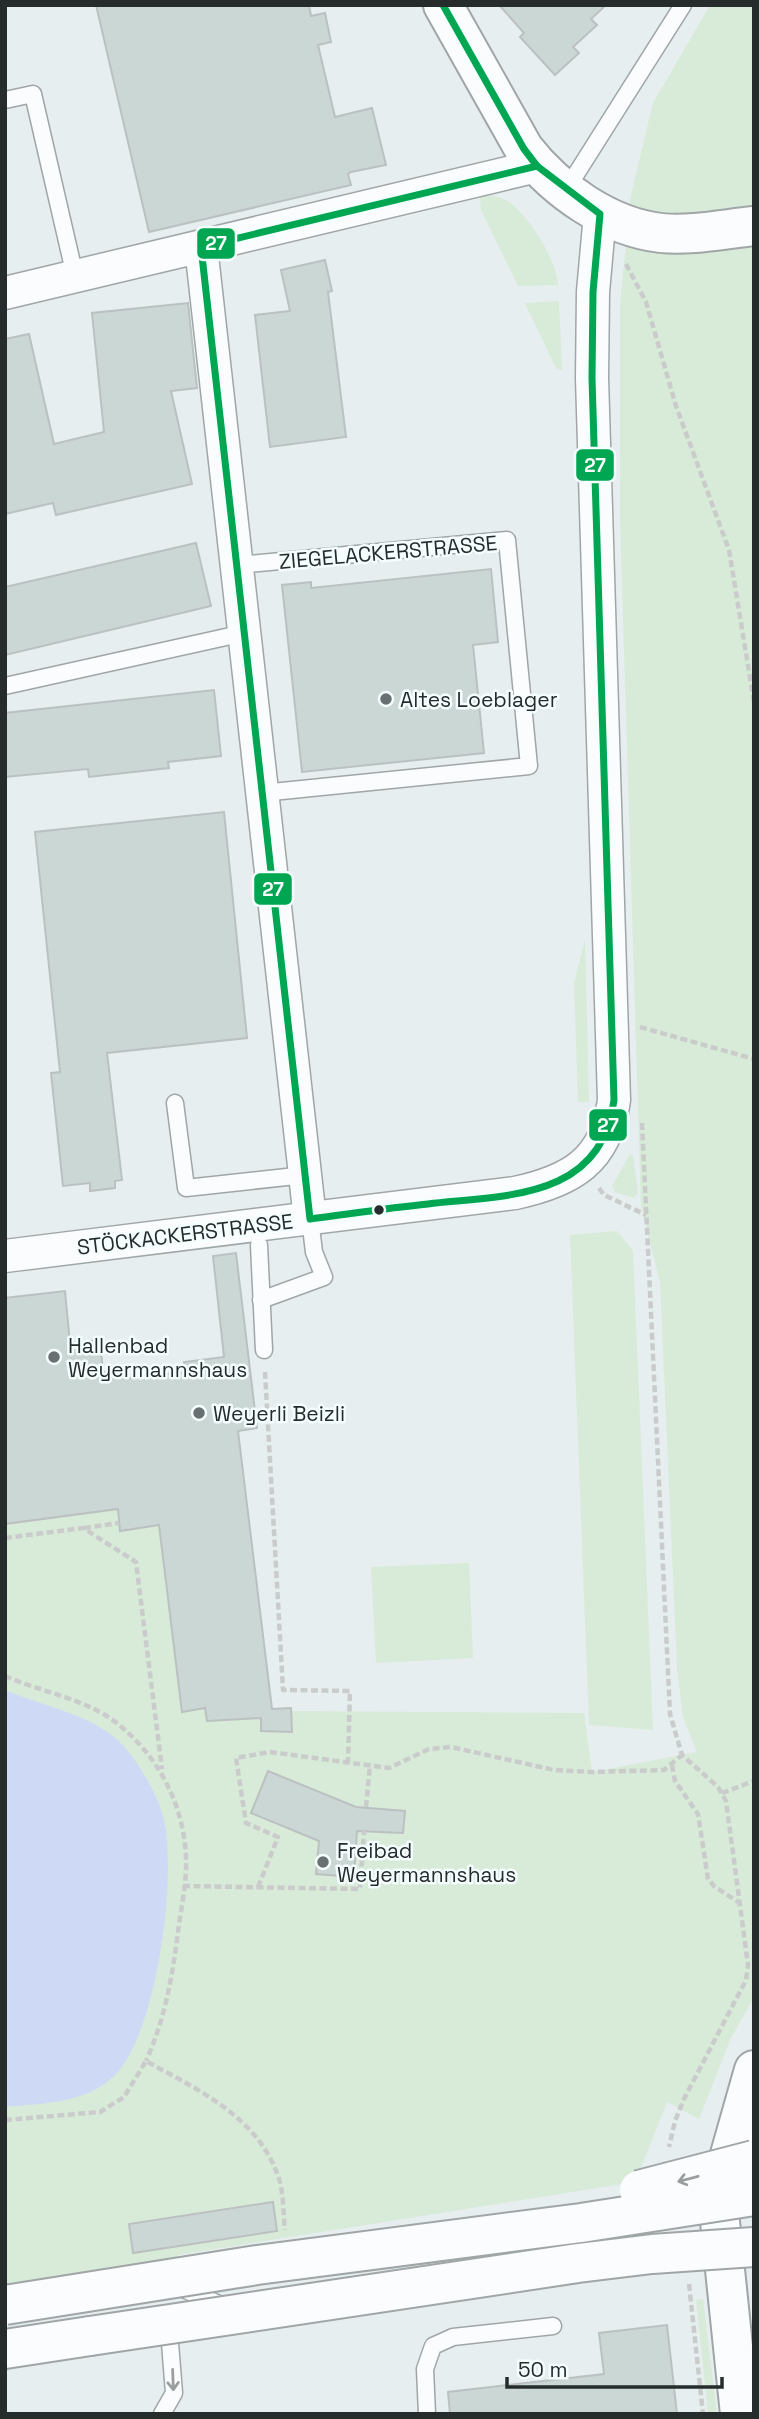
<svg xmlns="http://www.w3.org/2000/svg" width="759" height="2419" font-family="'Space Grotesk',sans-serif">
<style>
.green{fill:#d8ead8}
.water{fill:#cedaf5}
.building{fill:#cbd7d5;stroke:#bbc1c1;stroke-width:2}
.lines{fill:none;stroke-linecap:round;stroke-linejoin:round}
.service-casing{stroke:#a0a6a7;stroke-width:19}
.minor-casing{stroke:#a0a6a7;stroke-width:35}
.tertiary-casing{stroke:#a0a6a7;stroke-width:42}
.primary-casing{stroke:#a0a6a7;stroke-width:42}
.motorway-casing{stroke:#a0a6a7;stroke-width:42}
.path{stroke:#cacccc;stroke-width:4.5;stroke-dasharray:7 3.5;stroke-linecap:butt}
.service{stroke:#fbfcfd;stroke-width:16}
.minor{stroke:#fbfcfd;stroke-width:32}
.tertiary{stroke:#fbfcfd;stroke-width:38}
.primary{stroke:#fbfcfd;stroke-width:38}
.motorway{stroke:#fbfcfd;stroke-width:38}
.motorway-bridge-casing{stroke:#a0a6a7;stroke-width:42;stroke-linecap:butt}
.motorway-bridge{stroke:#fbfcfd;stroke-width:38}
.bus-1-casing{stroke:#f5fefe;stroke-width:12}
.bus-1{stroke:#00a651;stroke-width:7}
.oneway{stroke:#9b9e9f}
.poi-dot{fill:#697071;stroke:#f5fefe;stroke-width:2.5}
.bus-dot{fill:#262c2c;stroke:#f5fefe;stroke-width:2.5}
.labels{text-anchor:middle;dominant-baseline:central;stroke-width:5;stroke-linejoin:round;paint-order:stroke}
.street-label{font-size:21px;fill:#262c2c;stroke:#f5fefe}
.poi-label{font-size:21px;fill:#262c2c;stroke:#f5fefe;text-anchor:start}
.line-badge{stroke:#f5fefe;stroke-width:2.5}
.badge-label{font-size:19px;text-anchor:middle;font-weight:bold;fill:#fff}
</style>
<rect width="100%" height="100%" fill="#e6eef0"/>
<g class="green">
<path d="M710 5H754V1997L730 2040 699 2119 667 2102 635 2182 178 2255 179 2266 5 2292V1524L117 1509 120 1531 159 1525 207 1721 261 1718 262 1731 292 1732 291 1711 584 1713 592 1772 697 1752 683 1717 677 1668 660 1282 641 1207 620 518V303L631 195 653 103Z"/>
<path d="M480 195C492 195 503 197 512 204 531 220 557 261 558 285L518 286 481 210Z"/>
<path d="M559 301 562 370 556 368 525 303Z"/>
<path d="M585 940 589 1102H578L574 983Z"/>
<path d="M630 1154 633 1155 638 1193 634 1198 615 1192 612 1186Z"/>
<path d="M617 1231 633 1251 653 1730 589 1725 570 1235Z"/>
<path d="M469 1563 473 1658 376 1663 371 1567Z"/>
<path d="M703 2299 717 2414H708L696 2300Z"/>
</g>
<path class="water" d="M5 1690C44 1707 99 1715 127 1750 143 1770 158 1796 164 1820 177 1878 157 2033 115 2075 86 2104 43 2103 5 2107Z"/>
<g class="building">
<path d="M96 5H309L311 16 325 13 331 42 318 45 335 117 372 108 386 165 351 172 348 174 351 185 149 232Z"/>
<path d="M499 5H606L591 19 597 25 573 47 579 53 555 75 520 37 524 33Z"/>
<path d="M325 260 332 291 328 292 346 437 270 447 255 315 290 311 281 270Z"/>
<path d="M188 303 197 388 171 391 192 484 56 515 53 503 5 514V339L29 334 54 444 104 432 92 313Z"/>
<path d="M196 543 211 606 5 655V587Z"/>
<path d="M491 569 498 642 473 645 484 753 302 772 282 585 311 582V588Z"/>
<path d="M214 690 221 756 168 762 169 768 89 777 88 769 5 777V713Z"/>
<path d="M224 812 247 1038 107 1053 122 1180 115 1181V1188L90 1191V1183L63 1186 51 1073 60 1072 35 832Z"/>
<path d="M236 1253 257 1428 238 1431 272 1709 291 1708 292 1732 261 1731V1718L207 1721 205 1708 182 1712 159 1525 120 1531 118 1509 5 1524V1298L65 1291 70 1343 100 1340 103 1372 123 1369 124 1379 185 1372 184 1362 224 1357 213 1256Z"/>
<path d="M268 1771 356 1807 405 1811 403 1833 357 1831 354 1877 316 1874 319 1841 251 1813Z"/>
<path d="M273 2202 277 2231 133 2253 129 2224Z"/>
<path d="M667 2325 677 2414H450L448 2392 604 2374 599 2333Z"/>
</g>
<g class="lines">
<defs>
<g id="service">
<path d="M5 100 33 94 75 276"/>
<path d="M566 190 683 5"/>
<path d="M237 565 507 540 529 766 262 793"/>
<path d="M5 686 244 633"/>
<path d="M175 1103 186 1188 305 1175"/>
<path d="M259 1245 264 1350"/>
<path d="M261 1300 324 1277 314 1252 310 1219"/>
<path d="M176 2286 226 2307"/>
<path d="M162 2414 174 2393 170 2343"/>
<path d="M427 2414 425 2369 433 2346 453 2337 553 2326"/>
</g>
<g id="minor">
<path d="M201 247 310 1219"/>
<path d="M5 293 537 166"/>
<path d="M5 1256 515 1193C571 1181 606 1161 614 1100L592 378 593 292 600 214"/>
</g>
<path id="tertiary" d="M443 5 524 149C556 190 608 227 661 233 691 236 724 229 754 226"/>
<path id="primary" d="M740 2414 719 2212 729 2158 754 2070"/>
<path id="motorway" d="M5 2349 90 2336"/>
</defs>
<use href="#service" class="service-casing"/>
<use href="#minor" class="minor-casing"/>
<use href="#tertiary" class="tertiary-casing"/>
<use href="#primary" class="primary-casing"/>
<use href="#motorway" class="motorway-casing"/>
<g class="path">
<path d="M626 264 646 302 676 406 729 550 754 702"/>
<path d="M640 1027 754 1059"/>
<path d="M642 1123 670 1714 682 1755 718 1787 726 1801 748 1965 746 1980 684 2099 675 2121 669 2147"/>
<path d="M599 1188 604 1195 646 1215"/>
<path d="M265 1372 283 1690 350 1691 348 1762"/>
<path d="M84 1528 119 1523"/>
<path d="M5 1538 83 1528 136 1562 162 1769"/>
<path d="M5 1676C41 1692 87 1699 118 1724 159 1757 184 1805 186 1858 187 1882 181 1908 178 1932 172 1978 165 2019 146 2061"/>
<path d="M672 1765 675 1781 698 1814 708 1879 714 1886 738 1902"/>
<path d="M722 1793 754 1781"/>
<path d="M366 1807 370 1765"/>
<path d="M183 1886 360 1889 364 1831"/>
<path d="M258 1887 278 1837 246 1823 236 1758 270 1752 389 1768 429 1749 451 1747 554 1770 592 1772 664 1770 682 1755"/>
<path d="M5 2120 100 2112 124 2097 146 2061C198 2090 257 2116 278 2176 284 2192 283 2213 285 2230"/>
<path d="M689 2284 703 2414"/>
</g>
<use href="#service" class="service"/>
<use href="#minor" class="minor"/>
<use href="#tertiary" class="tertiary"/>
<use href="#primary" class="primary"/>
<use href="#motorway" class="motorway"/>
<defs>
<g id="motorway-bridge">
<path d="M639 2190 754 2160"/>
<path d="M5 2305 257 2265 581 2223 754 2196"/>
<path d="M90 2336 578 2263 652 2254 754 2247"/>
</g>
</defs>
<use href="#motorway-bridge" class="motorway-bridge-casing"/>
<use href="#motorway-bridge" class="motorway-bridge"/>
<defs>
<g id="bus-1">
<path d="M443 5 524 149 537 166"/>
<path d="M537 166 600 214 593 292 592 378 614 1100C602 1200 505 1195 428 1204 388 1208 349 1214 310 1219L201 247Z"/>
</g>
</defs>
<use href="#bus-1" class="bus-1-casing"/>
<use href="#bus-1" class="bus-1"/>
</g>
<defs><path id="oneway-shaft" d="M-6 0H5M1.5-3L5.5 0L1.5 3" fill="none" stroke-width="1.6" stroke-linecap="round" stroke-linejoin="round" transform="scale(1.75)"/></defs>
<g class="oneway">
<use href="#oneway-shaft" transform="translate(688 2179) rotate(165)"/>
<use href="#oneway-shaft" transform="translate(173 2380) rotate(88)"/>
</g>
<g class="poi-dot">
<circle cx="386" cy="699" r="7"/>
<circle cx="54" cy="1357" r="7"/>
<circle cx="199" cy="1413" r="7"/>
<circle cx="323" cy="1862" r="7"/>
</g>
<circle class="bus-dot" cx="379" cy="1210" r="6"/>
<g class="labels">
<g class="street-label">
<text transform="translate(388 552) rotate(-5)">ZIEGELACKERSTRASSE</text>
<text transform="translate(185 1234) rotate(-7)">STÖCKACKERSTRASSE</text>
</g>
<g class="poi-label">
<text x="400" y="699">Altes Loeblager</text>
<text x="68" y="1345">Hallenbad<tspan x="68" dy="24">Weyermannshaus</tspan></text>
<text x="213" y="1413">Weyerli Beizli</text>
<text x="337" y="1850">Freibad<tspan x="337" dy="24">Weyermannshaus</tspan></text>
</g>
</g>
<g class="line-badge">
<rect x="196" y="227" width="40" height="33" rx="7" fill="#00a651"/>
<rect x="575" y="448" width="40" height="34" rx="7" fill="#00a651"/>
<rect x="253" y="872" width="40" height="34" rx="7" fill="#00a651"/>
<rect x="588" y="1108" width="40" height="34" rx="7" fill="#00a651"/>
</g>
<g class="badge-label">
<text x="216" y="250">27</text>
<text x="595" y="472">27</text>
<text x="273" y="896">27</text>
<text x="608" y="1132">27</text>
</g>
<rect width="759" height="2419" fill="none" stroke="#262c2c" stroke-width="14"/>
<path d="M507 2377v10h215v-10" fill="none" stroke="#262c2c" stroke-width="3.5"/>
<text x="518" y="2377" font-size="21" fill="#262c2c" stroke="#f5fefe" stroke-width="5" paint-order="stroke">50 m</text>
</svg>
